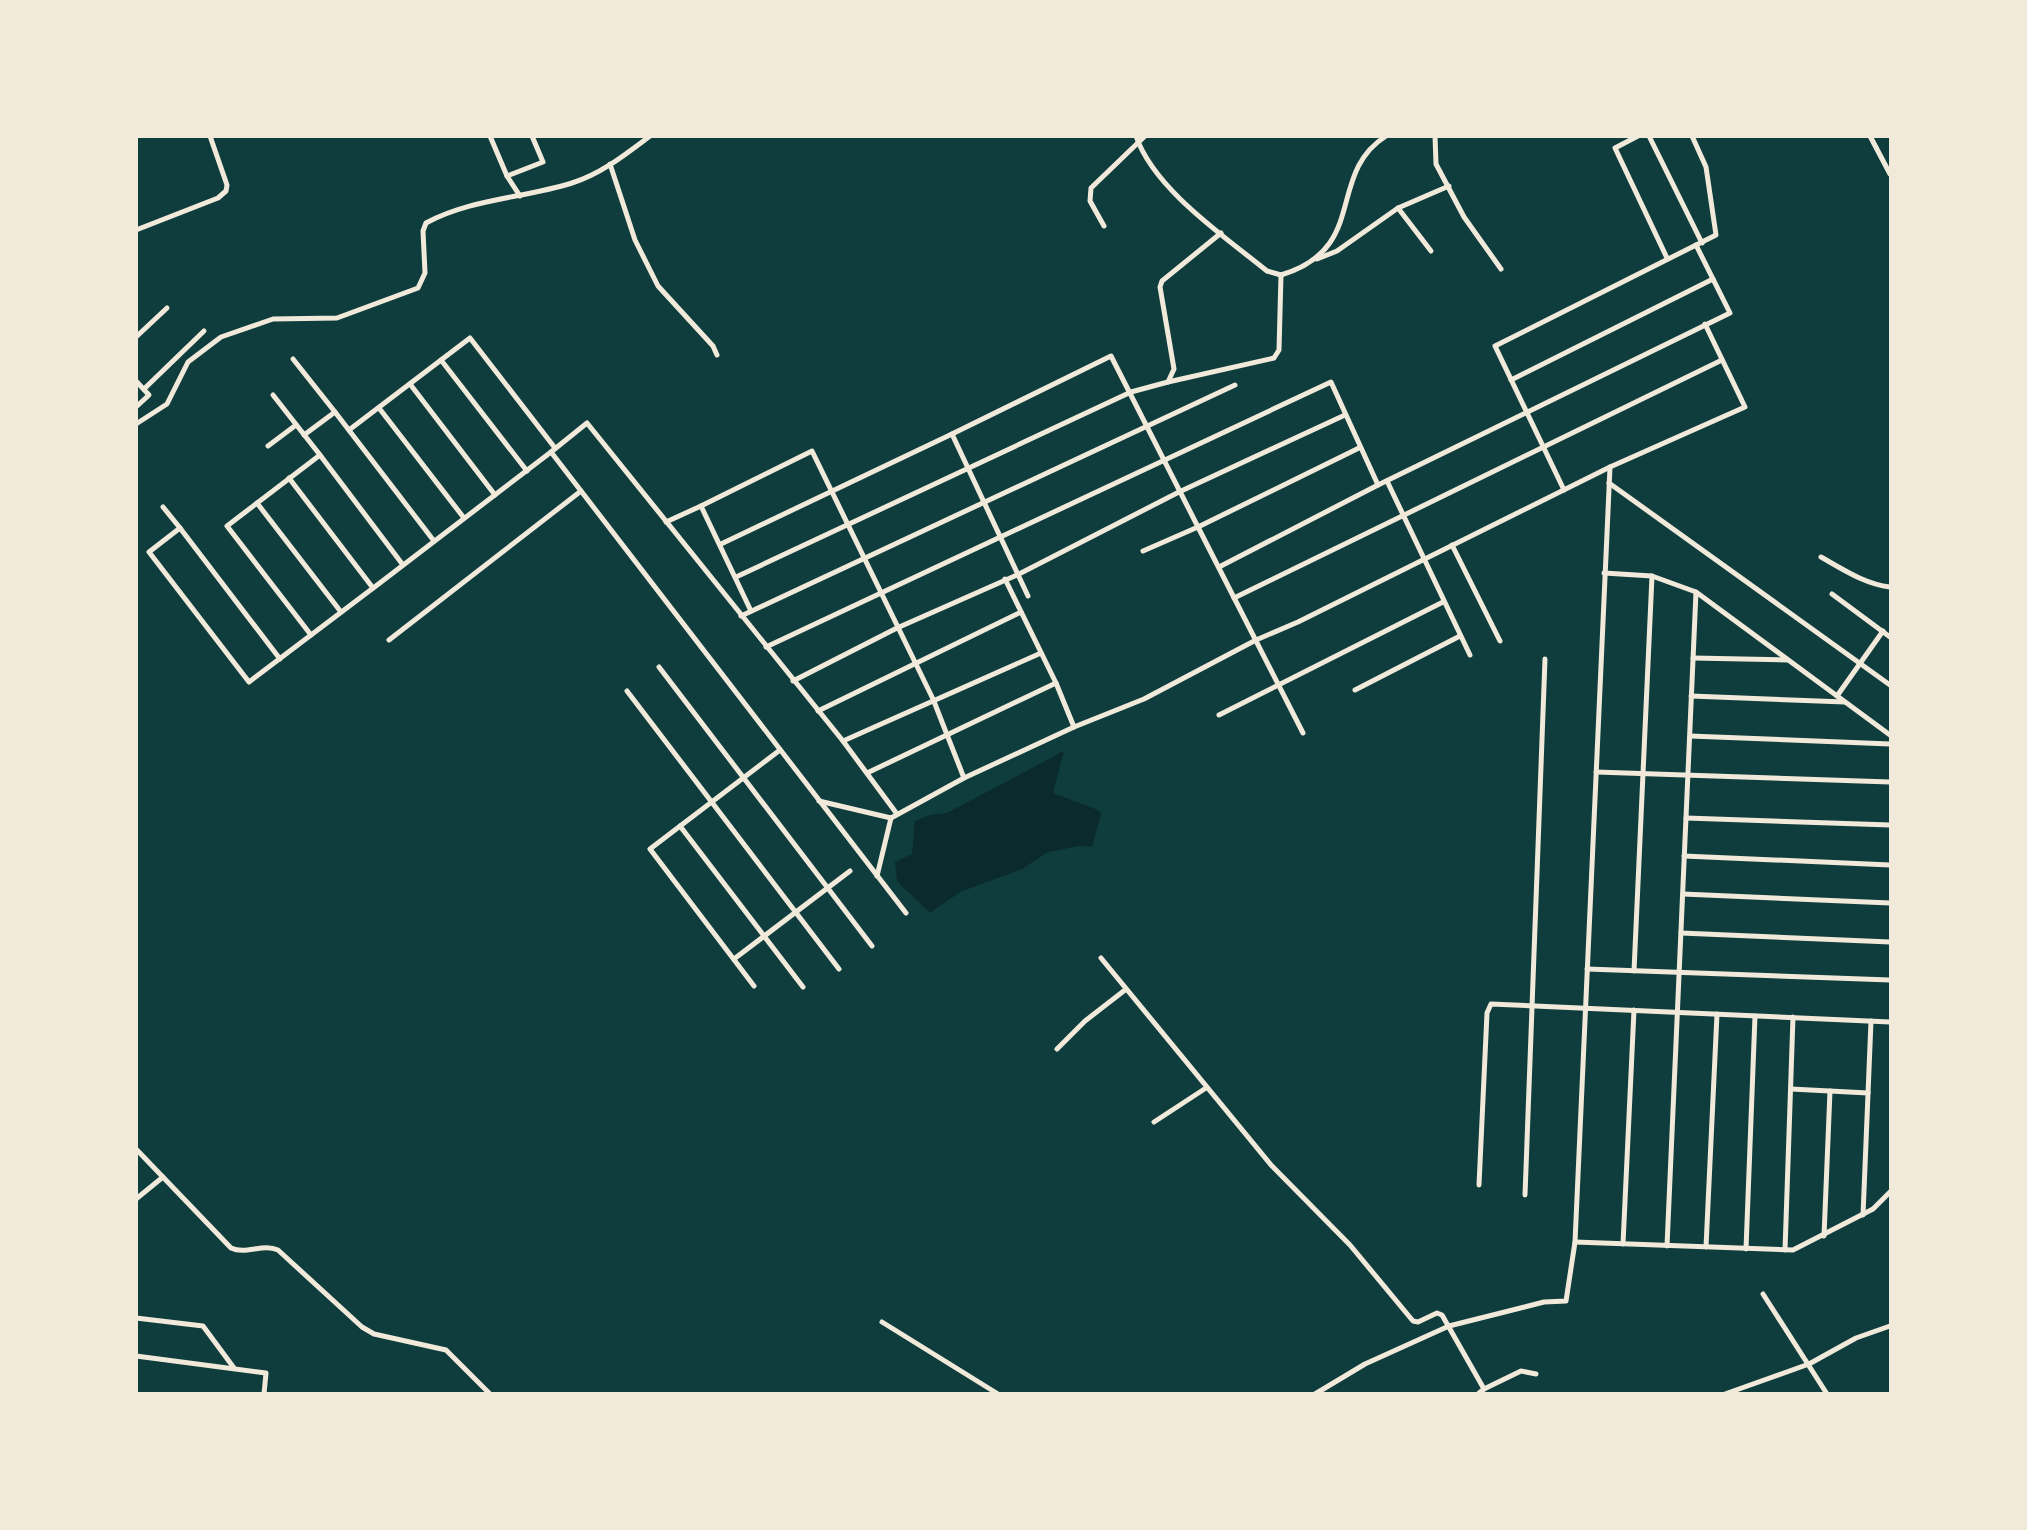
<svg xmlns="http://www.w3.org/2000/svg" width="2027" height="1530" font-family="Quicksand,sans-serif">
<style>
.water{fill:#0a2a2b}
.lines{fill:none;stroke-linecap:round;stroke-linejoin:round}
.minor{stroke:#f1e9da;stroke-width:5}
</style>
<rect width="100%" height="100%" fill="#0f3d3e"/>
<path class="water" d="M1064 751 1053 793 1098 810 1101 814 1092 847 1079 846 1048 852 1022 869 960 892 930 913 897 881 895 862 912 854 915 821 930 815 947 813Z"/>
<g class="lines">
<g class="minor">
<path d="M490 136 507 176 520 196"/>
<path d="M1136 136C1154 189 1224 236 1267 271L1281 275C1370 248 1325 175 1386 136"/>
<path d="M1435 136 1436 164 1464 217 1501 269"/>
<path d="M1638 136 1615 148 1667 258"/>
<path d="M1649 136 1702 243"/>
<path d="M1870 136 1890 174"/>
<path d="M610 164 635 240 658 286 713 346 717 355"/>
<path d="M507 176 543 162 532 136"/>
<path d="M1398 208 1431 251"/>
<path d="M1104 226 1090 201 1091 188 1145 136"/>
<path d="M136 230 218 198 226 191 227 185 210 136"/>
<path d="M1317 259 1337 251 1398 208 1449 186"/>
<path d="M136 337 167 308"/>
<path d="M293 359 335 412"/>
<path d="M441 360 527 471"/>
<path d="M1511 380 1713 279"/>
<path d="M136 381 149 395 136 407"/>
<path d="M1168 382 1274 358 1279 350 1281 275"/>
<path d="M410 384 495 495"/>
<path d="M144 389 204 331"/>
<path d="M273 395 320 455"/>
<path d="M379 408 464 518"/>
<path d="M136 424 167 404 188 362 221 337 273 319 337 318 418 288 425 273 423 231 426 223C470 199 524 198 572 183 601 174 626 154 650 136"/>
<path d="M349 430 470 338 555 448"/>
<path d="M304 435 335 412 434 541"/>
<path d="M268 446 296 425"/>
<path d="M551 452 587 423 843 741 897 814"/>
<path d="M289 478 373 588"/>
<path d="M1387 481 1470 655"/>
<path d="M1609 483 1890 685"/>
<path d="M1564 490 1495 346 1716 235 1706 167 1692 136"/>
<path d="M257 503 341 612"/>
<path d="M163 507 180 528"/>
<path d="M666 522 701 506"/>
<path d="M721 544 952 434"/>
<path d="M1452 545 1500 641"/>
<path d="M1821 557C1844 570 1865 584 1890 587"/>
<path d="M1219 567 1378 485 1730 313 1696 245"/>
<path d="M1604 573 1652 576 1696 592 1890 735"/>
<path d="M736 577 1131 392 1168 382 1174 369 1160 287 1162 281 1221 233"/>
<path d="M1005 579 1056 683 1074 727"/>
<path d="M1832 594 1890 637"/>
<path d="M1028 596 952 434 1111 356 1198 527 1143 551"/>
<path d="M1234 598 1722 360"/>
<path d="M751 611 701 506 812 451 933 699 964 778"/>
<path d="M741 616 1235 385"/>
<path d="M311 635 227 526 320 455 403 565"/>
<path d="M389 640 581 491"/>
<path d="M766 647 1331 382 1378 485"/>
<path d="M1693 658 1788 660"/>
<path d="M280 659 180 528 149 552 249 682C350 606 451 529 551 452L906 913"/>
<path d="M659 667 872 946"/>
<path d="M793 681 897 628 1017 575 1179 492 1345 415"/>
<path d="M1355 690 1460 636"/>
<path d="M627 691 839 969"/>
<path d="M1691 696 1845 702"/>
<path d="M1837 696 1883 631"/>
<path d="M818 711 1021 612"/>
<path d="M1219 715 1443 602"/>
<path d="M1303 733 1198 527 1359 448"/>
<path d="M1690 736 1890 744"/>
<path d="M843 741 1041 653"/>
<path d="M1596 772 1890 782"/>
<path d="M867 773 1056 683"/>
<path d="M819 801 891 818 877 876"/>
<path d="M891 818 964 778 1074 727 1144 699 1256 640 1298 622 1610 467 1745 407 1705 324"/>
<path d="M1686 818 1890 825"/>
<path d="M680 826 803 987"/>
<path d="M1684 856 1890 865"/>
<path d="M1683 894 1890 903"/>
<path d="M1681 933 1890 942"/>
<path d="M1101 958 1271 1165 1350 1245 1413 1321 1418 1322 1437 1313 1442 1315 1484 1389 1478 1394"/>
<path d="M734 959 850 871"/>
<path d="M1587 969 1890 980"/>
<path d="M1634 971 1652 576"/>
<path d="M754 986 650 849 780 750"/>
<path d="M1057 1049 1085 1021 1125 990"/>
<path d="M1791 1089 1868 1093"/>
<path d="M1154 1122 1206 1088"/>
<path d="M136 1149 231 1248C246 1255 263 1243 278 1250L362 1327 374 1334 446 1350 490 1394"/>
<path d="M1479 1185 1487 1013 1491 1004 1890 1022"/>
<path d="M1525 1195 1545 659"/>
<path d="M136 1199 163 1177"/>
<path d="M1863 1215 1871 1021"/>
<path d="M1824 1236 1830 1091"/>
<path d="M1575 1242 1793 1250 1873 1209 1890 1192"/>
<path d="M1623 1244 1634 1010"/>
<path d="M1667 1246 1696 592"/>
<path d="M1706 1247 1717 1014"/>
<path d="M1746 1249 1755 1016"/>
<path d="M1785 1250 1793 1017"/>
<path d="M1763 1294 1827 1394"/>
<path d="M136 1318 203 1326 234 1368"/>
<path d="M882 1322 998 1394"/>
<path d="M136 1356 266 1373 264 1394"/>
<path d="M1484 1389 1521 1371 1536 1374"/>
<path d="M1315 1394 1365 1364 1449 1326 1544 1302 1566 1301 1575 1242 1610 467"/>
<path d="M1725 1394 1809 1364 1856 1338 1890 1326"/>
</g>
</g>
<rect width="2027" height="1530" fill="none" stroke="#f1e9da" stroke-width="276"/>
</svg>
